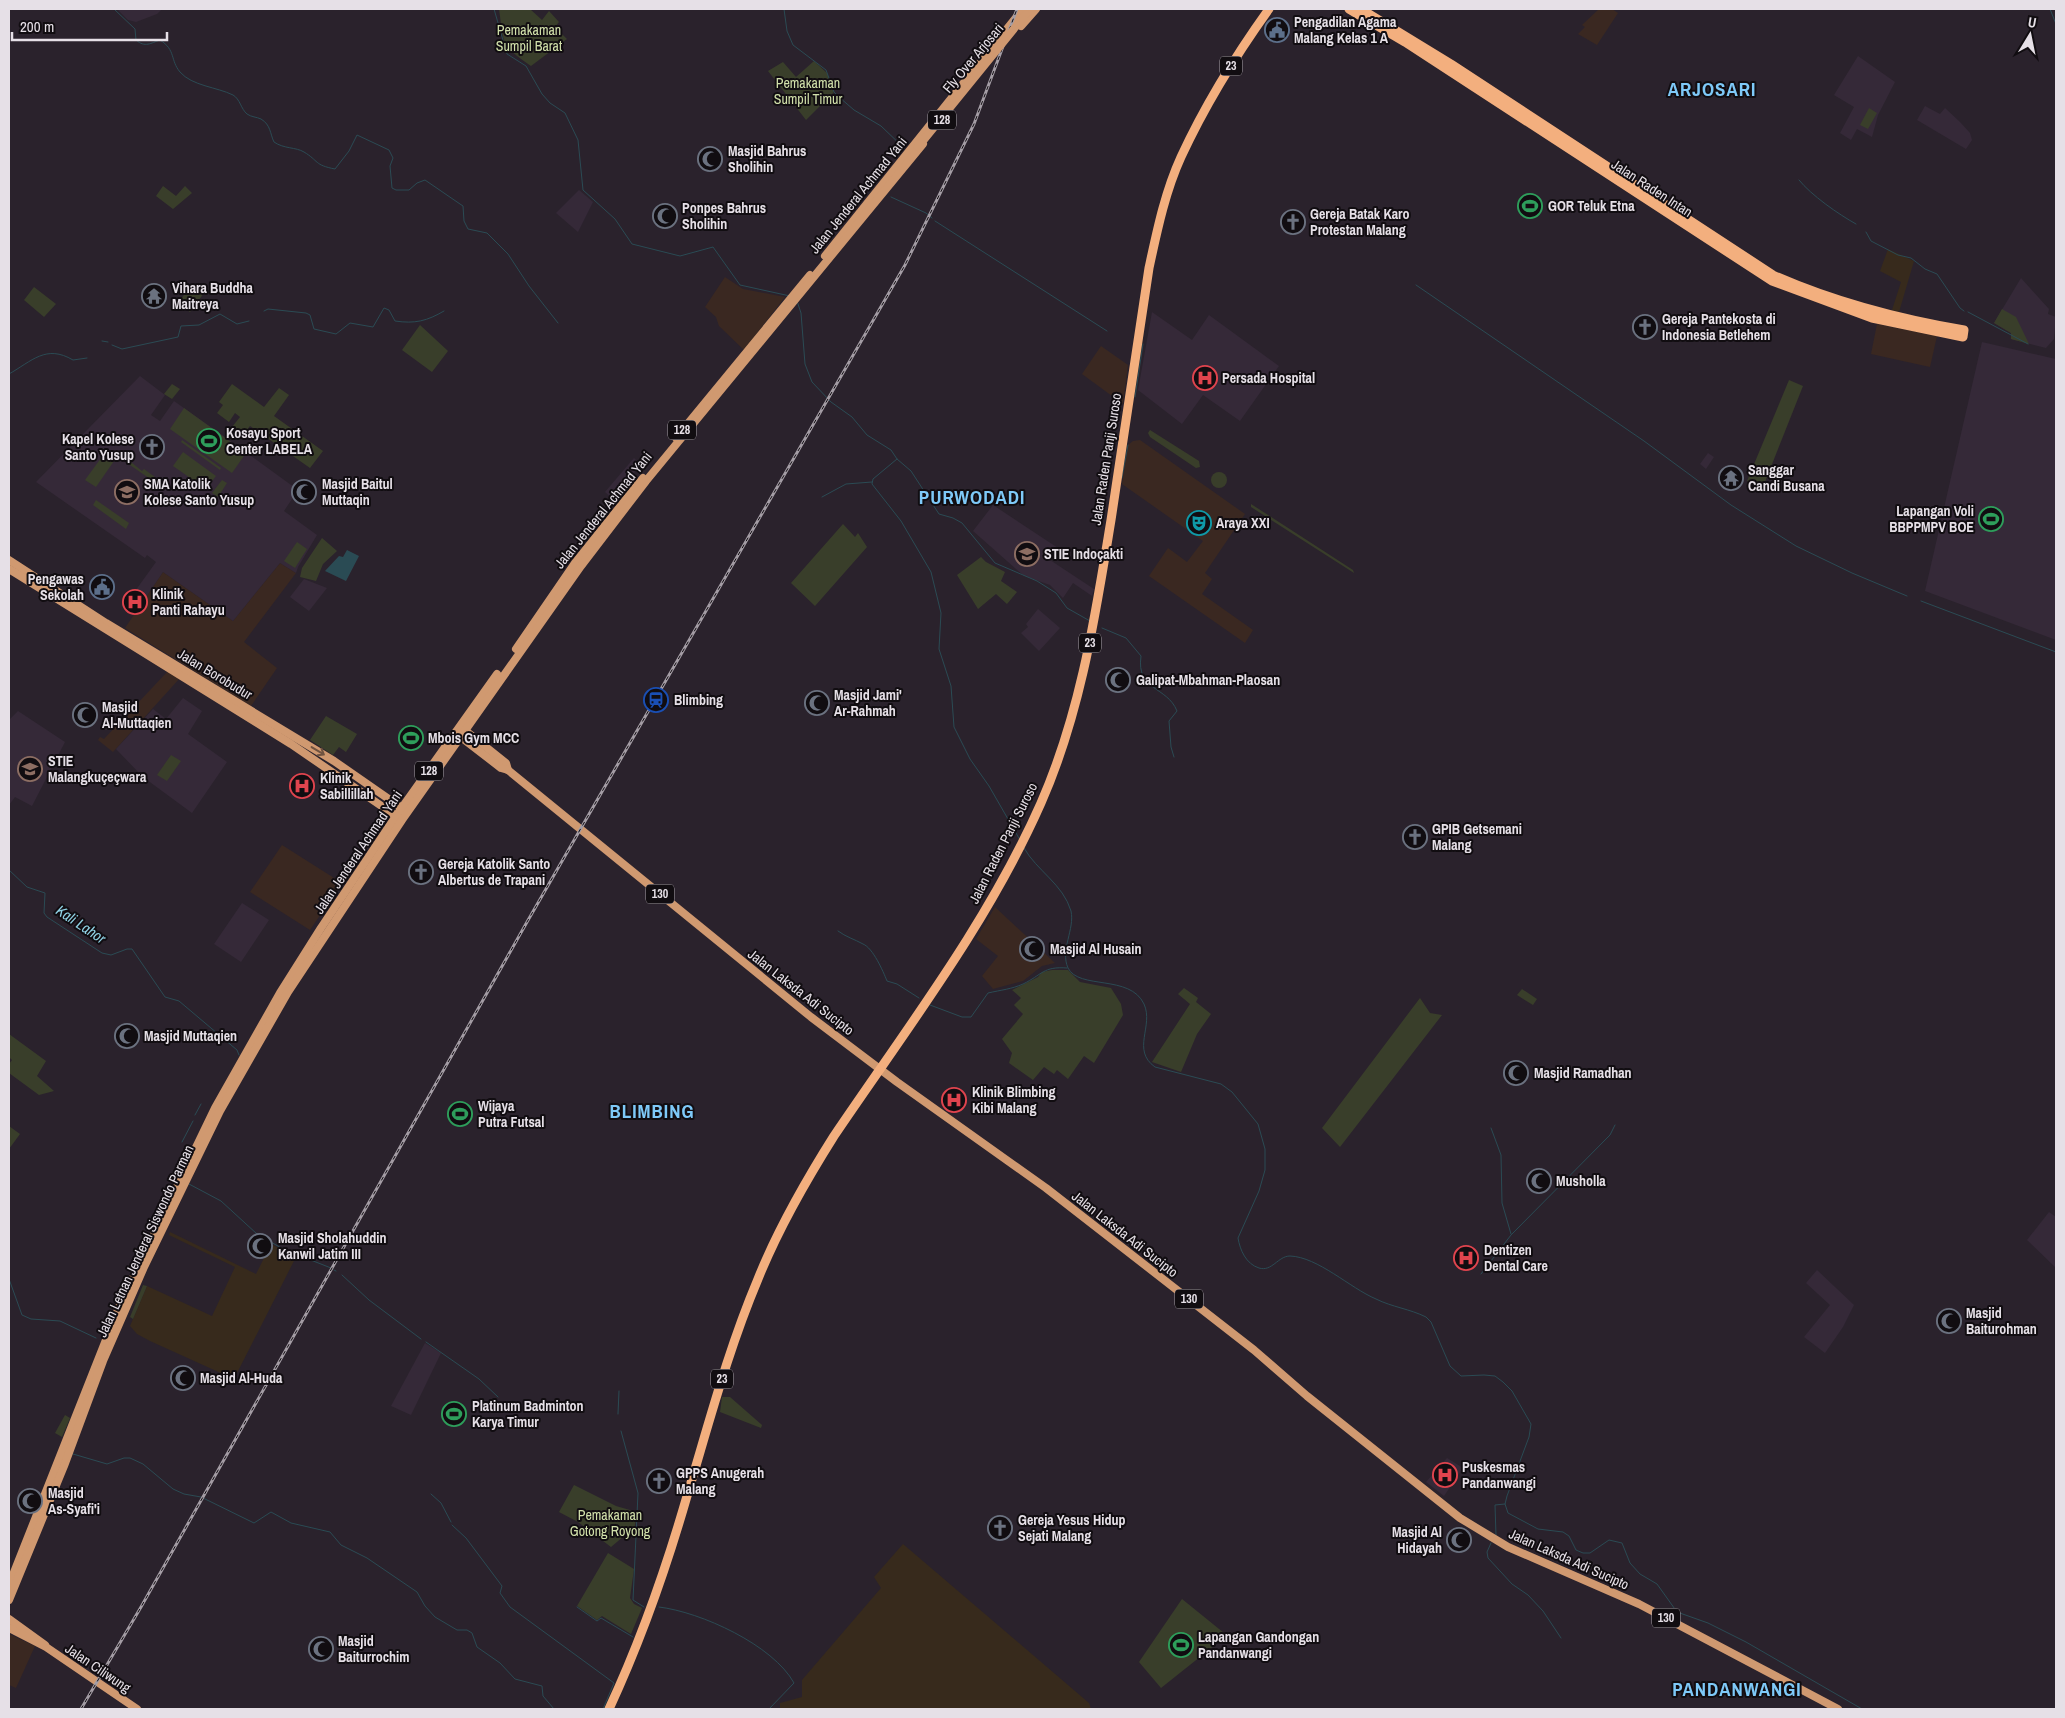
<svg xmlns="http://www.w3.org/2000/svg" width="2065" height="1718" font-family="'Archivo Narrow',sans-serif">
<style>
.commercial{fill:#3a2821}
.industrial{fill:#372a1c}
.built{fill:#352938}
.green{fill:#393e2a}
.water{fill:#2a4b54}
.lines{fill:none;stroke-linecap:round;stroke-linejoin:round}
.stream{stroke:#2a4b54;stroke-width:1}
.major{stroke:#d09970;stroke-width:8}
.highway{stroke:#f3af7e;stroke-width:9}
.rail-casing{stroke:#a49da5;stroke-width:3}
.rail{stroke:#110d11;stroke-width:1;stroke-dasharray:4;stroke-linecap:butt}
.major-bridge{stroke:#d09970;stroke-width:8}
.oneway{stroke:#705340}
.labels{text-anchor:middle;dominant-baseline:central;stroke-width:4;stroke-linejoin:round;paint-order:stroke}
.shield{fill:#110d11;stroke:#a6a1a7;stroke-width:1}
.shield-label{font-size:12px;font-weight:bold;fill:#e6e0e7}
.poi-label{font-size:14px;font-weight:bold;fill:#e6e0e7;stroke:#110d11;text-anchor:start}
.park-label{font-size:14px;fill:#d2e1ab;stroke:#110d11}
.street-label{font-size:14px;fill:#e6e0e7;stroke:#110d11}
.water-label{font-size:15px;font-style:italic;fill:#90d3e6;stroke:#110d11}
.district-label{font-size:19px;font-weight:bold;letter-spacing:1px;fill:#7ec9f8;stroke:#110d11}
</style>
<rect width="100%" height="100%" fill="#2a222c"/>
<g class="commercial">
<path d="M1599 9H1612L1618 13 1597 45 1578 34 1585 27 1582 25Z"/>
<path d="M725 277 743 289 785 297 744 350 719 326 716 317 705 307Z"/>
<path d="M1877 324 1937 336 1930 367 1871 354Z"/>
<path d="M1101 346 1128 365 1123 404 1082 374Z"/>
<path d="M1140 440 1245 514 1205 573 1212 579 1202 594 1253 630 1245 643 1149 576 1168 548 1187 562 1203 541 1122 484 1128 445 1133 441Z"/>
<path d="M280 563 296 573 244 642 277 668 251 706 125 628 163 572 233 621Z"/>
<path d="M168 671 180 678 113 752 98 740 100 737 104 739Z"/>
<path d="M282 845 342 883 310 930 250 892Z"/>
<path d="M995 907 1055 963 1042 966 1023 981 993 989 982 976 998 956 976 939Z"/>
<path d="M9 1634 35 1646 16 1688 9 1685Z"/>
</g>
<g class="industrial">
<path d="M1888 249 1914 261 1899 312 1892 310 1901 282 1880 271Z"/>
<path d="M170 1232 256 1274 271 1244 296 1257 234 1379 150 1341 137 1334 130 1326 147 1286 212 1316 235 1267 169 1235Z"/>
<path d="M903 1544 1089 1703 1091 1709H780V1703L802 1697V1680L881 1588 874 1577Z"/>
</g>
<g class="built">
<path d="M117 9H162L157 14 136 22 128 20Z"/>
<path d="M1858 56 1895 82 1878 115 1872 137 1857 129 1851 140 1840 133 1854 107 1834 95Z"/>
<path d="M1925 106 1940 114 1945 108 1960 122 1970 133 1972 140 1966 149 1917 120Z"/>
<path d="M579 190 593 202 578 232 556 213Z"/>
<path d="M2021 278 2049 309 2048 314 2056 317 2054 339 2046 348 2011 339V333L1994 323Z"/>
<path d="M1152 312 1192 340 1209 315 1279 366 1240 421 1203 395 1182 424 1138 390Z"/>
<path d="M1982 342 2056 359V640L1925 591Z"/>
<path d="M140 376 165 395 151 415 160 421 174 401 239 447 298 490 284 511 317 535 298 567 296 573 280 563 233 621 163 572 136 612 125 605 156 562 147 555 145 558 36 482Z"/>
<path d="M1708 453 1714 457 1706 469 1700 464Z"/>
<path d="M634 458 641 465 612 498 605 492Z"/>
<path d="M993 505 1058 548 1050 560 1094 589 1092 596 1073 583 1063 598 1050 585 1024 576 973 531Z"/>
<path d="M304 579 327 588 309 611 290 597Z"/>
<path d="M1038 609 1060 628 1039 651 1021 633 1028 627 1026 624Z"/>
<path d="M183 698 202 711 188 734 227 762 192 813 143 777 116 749 153 709 166 719Z"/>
<path d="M18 711 65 742 32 806 15 797 9 805V720Z"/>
<path d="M242 903 269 920 241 962 214 944Z"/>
<path d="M2049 1212 2056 1217V1268L2027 1240Z"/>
<path d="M1817 1270 1854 1305 1843 1327 1825 1353 1804 1337 1830 1305 1806 1283Z"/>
<path d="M425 1343 441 1353 411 1415 391 1406Z"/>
<path d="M1447 1458 1463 1468 1444 1496 1426 1482Z"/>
</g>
<g class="green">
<path d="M499 9H530L542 20 549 11 559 22 555 27 567 39 531 66C500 45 504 44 499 9Z"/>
<path d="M814 61 827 73 834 92 806 120 768 71 783 62 796 77Z"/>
<path d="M1869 108 1877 113 1868 129 1860 125Z"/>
<path d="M163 186 176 196 185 186 192 193 173 209 156 196Z"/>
<path d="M192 284 204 293 190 312 178 303Z"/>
<path d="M34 287 56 304 44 317 24 300Z"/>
<path d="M2002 309 2016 317 2029 344 2011 339V333L1994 323Z"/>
<path d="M420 325 448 351 432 372 402 350Z"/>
<path d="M1789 380 1803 386 1761 492 1747 481Z"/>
<path d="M172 384 180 389 172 399 164 394Z"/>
<path d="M232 384 264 407 279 388 289 395 274 416 323 451 310 468 250 426 243 435 232 427 240 417 235 413 229 422 217 413 223 405 219 402Z"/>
<path d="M184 408 246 453 232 473 170 429Z"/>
<path d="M1150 430 1199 461 1200 467 1196 468 1150 437 1148 433Z"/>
<path d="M182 440 221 468 220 470 181 442Z"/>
<path d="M183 452 216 476 206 489 173 466Z"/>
<path d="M104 454 114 461 96 487 85 480Z"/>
<path d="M126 458 142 471 144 469 163 483 162 487 124 461Z"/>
<circle cx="1219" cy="480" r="8"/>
<path d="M222 480 227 483 218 497 212 493Z"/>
<path d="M96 500 129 523 126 529 93 505Z"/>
<path d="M1251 504 1353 570 1354 573 1251 507Z"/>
<path d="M1985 513 2000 516 1998 525 1983 522Z"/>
<path d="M843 524 855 537 858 533 867 547 815 606 791 583Z"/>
<path d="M322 538 337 551 323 564 316 581 300 577 302 568Z"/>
<path d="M297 542 307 549 295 568 284 561Z"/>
<path d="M981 557 986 562 1005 572 1001 581 1017 592 1007 604 996 594 978 609 957 575Z"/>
<path d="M326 716 357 734 346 752 339 747 333 755 310 740Z"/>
<path d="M171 755 181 761 167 781 157 775Z"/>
<path d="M1052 970H1068L1080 982 1111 988 1121 1004 1123 1015 1094 1063 1084 1056 1068 1079 1057 1070 1054 1074 1044 1067 1033 1080 1009 1063 1012 1053 1002 1039 1023 1014 1014 1005 1021 998 1012 990 1038 977 1042 972Z"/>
<path d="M1184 988 1198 998 1196 1002 1211 1014 1197 1034 1181 1072 1152 1062 1190 1004 1178 994Z"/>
<path d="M1522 989 1537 999 1533 1005 1517 995Z"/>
<path d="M1420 998 1430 1013 1442 1015 1340 1147 1322 1128Z"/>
<path d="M9 1034 46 1061 37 1076 54 1091 39 1095 9 1073V1064L12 1060 9 1057Z"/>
<path d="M9 1126 20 1134 9 1149Z"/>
<path d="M143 1285 147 1286 133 1319 130 1317Z"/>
<path d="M722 1397H730L762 1425 761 1428 720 1412Z"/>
<path d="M65 1415 70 1418 62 1437 55 1433Z"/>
<path d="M574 1485 616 1506 637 1512 633 1537 624 1536 611 1547 578 1522 559 1512Z"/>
<path d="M608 1553 634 1569 630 1598 634 1604 642 1608 631 1634 602 1616 597 1620 577 1606Z"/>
<path d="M1182 1599 1224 1633 1225 1637 1161 1688 1139 1662Z"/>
</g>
<path class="water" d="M347 550 359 556 346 581 325 571 339 556 343 557Z"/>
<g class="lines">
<g class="stream">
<path d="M114 9 135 29 136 40C145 48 151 43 160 40 176 50 170 60 180 72 192 86 217 87 233 95 240 99 241 109 247 114 251 117 257 117 261 119 271 125 270 134 274 142 284 149 296 147 304 152 319 161 314 165 335 169L349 151 357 135 389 150 393 158 390 166 392 188 396 190H409L417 183 425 180 460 204 463 206 464 221 468 229 487 233 508 254 529 286 558 323"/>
<path d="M494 9 507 54 526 66 542 94 550 103 565 113 578 140 583 190 615 219 632 244 680 256 713 247 740 285 790 296"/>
<path d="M784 9 787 31 793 45 826 70 834 92 839 97 854 110 881 126 904 148"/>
<path d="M2050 9 2056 24"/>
<path d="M1799 180C1811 195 1838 214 1856 224"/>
<path d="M891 197 926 213 932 218"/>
<path d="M935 221 1107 331"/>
<path d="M1866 232 1871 241 1898 255 1911 258 1925 269 1937 274 1960 308 1964 311"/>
<path d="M1416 285 1644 441 1731 505 1796 546 1852 573 1907 596"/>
<path d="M797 301 801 313 805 364 812 382 831 402 852 417 867 435 891 450 897 459 911 471 939 514 953 518 962 523 995 563 1037 581 1056 593 1067 608 1090 621"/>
<path d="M264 311 268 309 306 313 310 315 314 329 336 334 350 323 373 327 384 308 389 310 395 321C415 324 427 321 444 311"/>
<path d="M1968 312 2028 344"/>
<path d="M102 341 108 342"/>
<path d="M112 345 122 349 178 337 181 326 199 325 220 314 237 324 249 321"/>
<path d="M9 374C32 361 46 344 73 360L87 358"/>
<path d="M1135 397 1143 344"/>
<path d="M897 459 873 479 872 484 901 521 931 572 941 613 939 649 951 686 954 727 970 759 989 786 1020 840"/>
<path d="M1122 478 1128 445"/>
<path d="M822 497 846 484 872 482"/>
<path d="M1921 601 2056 652"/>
<path d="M1102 628 1126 638 1141 656C1136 691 1167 686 1177 711L1169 721 1171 747 1174 757"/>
<path d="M1024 848C1037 871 1063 884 1071 911 1075 929 1060 950 1068 968 1079 990 1130 974 1144 1004 1154 1026 1131 1050 1155 1067L1221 1084 1232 1092 1258 1124 1265 1149V1170L1259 1191 1238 1238C1240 1250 1246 1264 1259 1268 1272 1272 1278 1256 1290 1256 1318 1257 1350 1288 1376 1299 1392 1307 1410 1309 1426 1317L1431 1322 1450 1366 1461 1376 1484 1375 1495 1376 1503 1382 1512 1391 1531 1424 1529 1437 1507 1496 1505 1504 1508 1513 1538 1529 1563 1532 1569 1536 1576 1550 1583 1553H1590L1609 1540 1622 1543 1630 1563 1640 1574 1657 1584 1677 1612 1708 1623 1746 1642 1862 1709"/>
<path d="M9 870 27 887 45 893 44 913 47 917 102 953 111 955 127 949H132L165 997 179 1001 237 1050 239 1055"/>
<path d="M838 931C846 937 854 939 863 944 873 948 883 971 887 981L897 984 919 998"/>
<path d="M930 1005 962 1017H971L988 993C1001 990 1012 989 1023 984 1042 975 1043 966 1067 968"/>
<path d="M195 1115 201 1104"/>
<path d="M1491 1128 1501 1155 1502 1203 1511 1234"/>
<path d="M182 1142 193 1121"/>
<path d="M189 1184 221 1201 257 1234 283 1249 331 1268"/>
<path d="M334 1270 336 1271"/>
<path d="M1481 1274 1511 1235 1610 1135 1615 1125"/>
<path d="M342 1275 369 1300 421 1339"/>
<path d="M9 1279 22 1315 31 1319 60 1321 96 1338"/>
<path d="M426 1342 479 1379 498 1397"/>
<path d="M618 1414 619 1391"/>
<path d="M621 1431 638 1493 633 1600 644 1607"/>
<path d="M73 1454 107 1464 124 1458H130L143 1464 173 1489 184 1494 201 1497 254 1523 271 1512 291 1523 330 1532 341 1545 367 1558 417 1592 425 1606 435 1617 457 1630H467L472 1633 477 1647 500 1663 515 1679 542 1686 543 1696 554 1709"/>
<path d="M431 1494 441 1503 451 1522"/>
<path d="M452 1525 466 1538 502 1586 500 1593 510 1607 614 1683 603 1709"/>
<path d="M1496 1535 1495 1505 1505 1504"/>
<path d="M1491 1543 1487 1552 1488 1558 1512 1584 1528 1595 1543 1611 1561 1638"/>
<path d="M577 1607 597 1621 601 1618 633 1637"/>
<path d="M659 1607C701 1612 773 1645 794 1683L769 1709"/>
</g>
<g class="major">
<path d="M1021 26 1036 9"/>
<path d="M825 256 1023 9"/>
<path d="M676 438 810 275"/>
<path d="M9 560 106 623 334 761 406 811"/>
<path d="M9 569 291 744 399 818"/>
<path d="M516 649 575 563 643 478"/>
<path d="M461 727 506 763 508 770"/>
<path d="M457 734 501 768 508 770 811 1017 897 1082 1046 1188 1254 1350 1307 1396 1460 1518 1508 1547 1639 1604 1838 1709"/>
<path d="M9 1585 119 1307 215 1108 280 993 321 928 396 816 497 674"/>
<path d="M9 1600 64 1466 103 1361 144 1267 220 1111 288 992 402 820 581 566 646 481 923 144"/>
<path d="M9 1619 45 1645"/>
<path d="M9 1628 46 1647 137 1709"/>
</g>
<g class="highway">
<path d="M1349 9 1405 42 1772 281 1872 318 1963 337 1964 330C1899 319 1834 302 1773 275L1451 64 1361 9"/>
<path d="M609 1709C641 1640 666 1569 687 1496 709 1423 728 1350 758 1279 778 1229 805 1182 834 1136 907 1028 988 923 1041 803 1081 712 1095 617 1111 520 1124 436 1137 352 1149 268 1157 231 1165 192 1181 157 1205 105 1236 55 1269 9"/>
</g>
<defs>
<path id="rail" d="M81 1709 141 1607 527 922 905 265 974 124 1017 9"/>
</defs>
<use href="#rail" class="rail-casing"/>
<use href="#rail" class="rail"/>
<path class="major-bridge" d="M918 147 1030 9"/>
</g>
<defs><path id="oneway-shaft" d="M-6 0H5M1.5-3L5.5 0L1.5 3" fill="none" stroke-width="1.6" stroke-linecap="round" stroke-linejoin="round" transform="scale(1.25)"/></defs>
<use class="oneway" href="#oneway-shaft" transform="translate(318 751) rotate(31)"/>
<defs>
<symbol id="civic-ring" viewBox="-11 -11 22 22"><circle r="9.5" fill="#110d11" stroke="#5c6f8a" stroke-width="1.5"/><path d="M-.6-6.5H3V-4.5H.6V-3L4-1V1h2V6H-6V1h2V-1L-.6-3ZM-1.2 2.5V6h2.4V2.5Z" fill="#5c6f8a"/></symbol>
<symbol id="mosque-ring" viewBox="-11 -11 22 22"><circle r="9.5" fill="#110d11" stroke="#6b7280" stroke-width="1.5"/><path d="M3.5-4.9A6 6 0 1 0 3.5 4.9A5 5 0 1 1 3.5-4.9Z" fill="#6b7280"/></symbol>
<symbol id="stadium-ring" viewBox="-11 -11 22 22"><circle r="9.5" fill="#110d11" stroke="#2e9e5b" stroke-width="1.5"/><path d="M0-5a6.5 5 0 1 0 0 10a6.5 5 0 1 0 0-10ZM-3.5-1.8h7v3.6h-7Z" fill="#2e9e5b"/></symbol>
<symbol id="church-ring" viewBox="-11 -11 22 22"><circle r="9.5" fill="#110d11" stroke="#6b7280" stroke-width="1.5"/><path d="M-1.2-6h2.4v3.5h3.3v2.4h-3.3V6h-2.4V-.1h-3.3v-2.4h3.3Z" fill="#6b7280"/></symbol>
<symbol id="temple-ring" viewBox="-11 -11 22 22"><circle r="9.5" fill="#110d11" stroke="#6b7280" stroke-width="1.5"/><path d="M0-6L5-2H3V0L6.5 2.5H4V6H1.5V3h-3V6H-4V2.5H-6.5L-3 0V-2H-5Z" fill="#6b7280"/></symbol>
<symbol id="hospital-ring" viewBox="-11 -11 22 22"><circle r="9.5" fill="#110d11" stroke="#e0444e" stroke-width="1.5"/><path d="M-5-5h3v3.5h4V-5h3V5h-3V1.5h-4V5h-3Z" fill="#e0444e"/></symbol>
<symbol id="school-ring" viewBox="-11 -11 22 22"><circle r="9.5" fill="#110d11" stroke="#8d6e63" stroke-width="1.5"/><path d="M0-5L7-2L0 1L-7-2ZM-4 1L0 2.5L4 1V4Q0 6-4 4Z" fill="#8d6e63"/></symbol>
<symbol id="theatre-ring" viewBox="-11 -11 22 22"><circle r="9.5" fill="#110d11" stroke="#0f9aa8" stroke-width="1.5"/><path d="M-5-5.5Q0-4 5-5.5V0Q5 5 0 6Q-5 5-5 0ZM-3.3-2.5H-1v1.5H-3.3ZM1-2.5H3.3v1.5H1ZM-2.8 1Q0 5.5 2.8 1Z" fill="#0f9aa8"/></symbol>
<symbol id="university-ring" viewBox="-11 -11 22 22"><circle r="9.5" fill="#110d11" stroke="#8d6e63" stroke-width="1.5"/><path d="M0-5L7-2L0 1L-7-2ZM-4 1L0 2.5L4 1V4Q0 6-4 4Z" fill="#8d6e63"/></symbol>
<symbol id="station-ring" viewBox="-11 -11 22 22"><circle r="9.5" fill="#110d11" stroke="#1a4fb4" stroke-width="1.5"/><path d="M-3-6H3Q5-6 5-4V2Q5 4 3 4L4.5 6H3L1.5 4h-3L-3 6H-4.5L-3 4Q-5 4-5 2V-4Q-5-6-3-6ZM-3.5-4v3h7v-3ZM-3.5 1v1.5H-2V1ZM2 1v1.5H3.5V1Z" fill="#1a4fb4"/></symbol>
</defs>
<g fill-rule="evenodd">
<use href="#civic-ring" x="1263" y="16" width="28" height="28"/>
<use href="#mosque-ring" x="696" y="145" width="28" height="28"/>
<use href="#stadium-ring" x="1516" y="192" width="28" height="28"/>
<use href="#mosque-ring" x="651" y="202" width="28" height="28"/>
<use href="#church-ring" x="1279" y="208" width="28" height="28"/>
<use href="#temple-ring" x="140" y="282" width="28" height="28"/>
<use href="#church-ring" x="1631" y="313" width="28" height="28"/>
<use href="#hospital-ring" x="1191" y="364" width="28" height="28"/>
<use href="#stadium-ring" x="195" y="427" width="28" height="28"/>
<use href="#church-ring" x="138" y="433" width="28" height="28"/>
<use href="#temple-ring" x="1717" y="464" width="28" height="28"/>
<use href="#school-ring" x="113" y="478" width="28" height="28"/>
<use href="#mosque-ring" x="290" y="478" width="28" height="28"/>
<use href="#stadium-ring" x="1977" y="505" width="28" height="28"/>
<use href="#theatre-ring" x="1185" y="509" width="28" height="28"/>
<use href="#university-ring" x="1013" y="540" width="28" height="28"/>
<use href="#civic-ring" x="88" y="573" width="28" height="28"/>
<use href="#hospital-ring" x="121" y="588" width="28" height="28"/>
<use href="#mosque-ring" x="1104" y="666" width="28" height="28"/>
<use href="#station-ring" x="642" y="686" width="28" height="28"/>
<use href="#mosque-ring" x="803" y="689" width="28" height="28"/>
<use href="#mosque-ring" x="71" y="701" width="28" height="28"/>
<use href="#stadium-ring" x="397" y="724" width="28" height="28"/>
<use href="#university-ring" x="16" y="755" width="28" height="28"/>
<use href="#hospital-ring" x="288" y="772" width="28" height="28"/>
<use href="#church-ring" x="1401" y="823" width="28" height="28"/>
<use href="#church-ring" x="407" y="858" width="28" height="28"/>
<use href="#mosque-ring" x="1018" y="935" width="28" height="28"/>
<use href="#mosque-ring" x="113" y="1022" width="28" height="28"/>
<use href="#mosque-ring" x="1502" y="1059" width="28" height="28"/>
<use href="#hospital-ring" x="940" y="1086" width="28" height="28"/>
<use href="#stadium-ring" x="446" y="1100" width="28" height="28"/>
<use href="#mosque-ring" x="1525" y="1167" width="28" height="28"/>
<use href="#mosque-ring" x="246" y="1232" width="28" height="28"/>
<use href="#hospital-ring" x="1452" y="1244" width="28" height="28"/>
<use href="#mosque-ring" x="1935" y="1307" width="28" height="28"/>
<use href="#mosque-ring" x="169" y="1364" width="28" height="28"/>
<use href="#stadium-ring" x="440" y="1400" width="28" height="28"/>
<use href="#hospital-ring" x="1431" y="1461" width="28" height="28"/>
<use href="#church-ring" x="645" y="1467" width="28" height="28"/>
<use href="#mosque-ring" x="16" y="1487" width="28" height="28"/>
<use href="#church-ring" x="986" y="1514" width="28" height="28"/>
<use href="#mosque-ring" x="1445" y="1526" width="28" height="28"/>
<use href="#stadium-ring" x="1167" y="1631" width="28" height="28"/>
<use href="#mosque-ring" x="307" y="1635" width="28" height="28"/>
</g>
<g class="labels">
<g class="shield">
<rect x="1220" y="56.5" width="22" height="19" rx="4"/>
<rect x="928" y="110.5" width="28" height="19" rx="4"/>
<rect x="668" y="420.5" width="28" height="19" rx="4"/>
<rect x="1079" y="633.5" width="22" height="19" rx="4"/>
<rect x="415" y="761.5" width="28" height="19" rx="4"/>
<rect x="646" y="884.5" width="28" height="19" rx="4"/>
<rect x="1175" y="1289.5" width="28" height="19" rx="4"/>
<rect x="711" y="1369.5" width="22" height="19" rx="4"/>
<rect x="1652" y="1608.5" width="28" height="19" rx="4"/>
</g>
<g class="shield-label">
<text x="1231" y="66">23</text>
<text x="942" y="120">128</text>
<text x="682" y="430">128</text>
<text x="1090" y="643">23</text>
<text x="429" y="771">128</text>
<text x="660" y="894">130</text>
<text x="1189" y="1299">130</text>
<text x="722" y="1379">23</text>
<text x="1666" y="1618">130</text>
</g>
<g class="poi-label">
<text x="1294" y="22">Pengadilan Agama<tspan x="1294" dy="16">Malang Kelas 1 A</tspan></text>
<text x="728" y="151">Masjid Bahrus<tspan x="728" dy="16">Sholihin</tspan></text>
<text x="1548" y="206">GOR Teluk Etna</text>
<text x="682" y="208">Ponpes Bahrus<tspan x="682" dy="16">Sholihin</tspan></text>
<text x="1310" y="214">Gereja Batak Karo<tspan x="1310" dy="16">Protestan Malang</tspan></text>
<text x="172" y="288">Vihara Buddha<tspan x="172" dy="16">Maitreya</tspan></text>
<text x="1662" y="319">Gereja Pantekosta di<tspan x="1662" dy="16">Indonesia Betlehem</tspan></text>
<text x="1222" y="378">Persada Hospital</text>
<text x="226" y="433">Kosayu Sport<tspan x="226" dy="16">Center LABELA</tspan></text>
<text x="134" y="439" text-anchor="end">Kapel Kolese<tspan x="134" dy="16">Santo Yusup</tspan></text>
<text x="1748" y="470">Sanggar<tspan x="1748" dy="16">Candi Busana</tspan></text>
<text x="144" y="484">SMA Katolik<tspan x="144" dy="16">Kolese Santo Yusup</tspan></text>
<text x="322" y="484">Masjid Baitul<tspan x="322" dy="16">Muttaqin</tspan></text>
<text x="1974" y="511" text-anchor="end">Lapangan Voli<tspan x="1974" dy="16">BBPPMPV BOE</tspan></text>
<text x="1216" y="523">Araya XXI</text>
<text x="1044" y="554">STIE Indoçakti</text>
<text x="84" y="579" text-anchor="end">Pengawas<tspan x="84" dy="16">Sekolah</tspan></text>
<text x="152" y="594">Klinik<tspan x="152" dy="16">Panti Rahayu</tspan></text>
<text x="1136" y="680">Galipat-Mbahman-Plaosan</text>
<text x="834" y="695">Masjid Jami'<tspan x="834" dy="16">Ar-Rahmah</tspan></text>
<text x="674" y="700">Blimbing</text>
<text x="102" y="707">Masjid<tspan x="102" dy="16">Al-Muttaqien</tspan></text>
<text x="428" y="738">Mbois Gym MCC</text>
<text x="48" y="761">STIE<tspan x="48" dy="16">Malangkuçeçwara</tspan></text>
<text x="320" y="778">Klinik<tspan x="320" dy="16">Sabillillah</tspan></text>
<text x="1432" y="829">GPIB Getsemani<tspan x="1432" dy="16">Malang</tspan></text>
<text x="438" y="864">Gereja Katolik Santo<tspan x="438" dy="16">Albertus de Trapani</tspan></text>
<text x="1050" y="949">Masjid Al Husain</text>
<text x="144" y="1036">Masjid Muttaqien</text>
<text x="1534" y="1073">Masjid Ramadhan</text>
<text x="972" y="1092">Klinik Blimbing<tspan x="972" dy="16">Kibi Malang</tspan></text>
<text x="478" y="1106">Wijaya<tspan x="478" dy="16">Putra Futsal</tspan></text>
<text x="1556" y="1181">Musholla</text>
<text x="278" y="1238">Masjid Sholahuddin<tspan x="278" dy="16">Kanwil Jatim III</tspan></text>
<text x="1484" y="1250">Dentizen<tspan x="1484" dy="16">Dental Care</tspan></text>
<text x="1966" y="1313">Masjid<tspan x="1966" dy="16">Baiturohman</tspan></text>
<text x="200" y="1378">Masjid Al-Huda</text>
<text x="472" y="1406">Platinum Badminton<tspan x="472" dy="16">Karya Timur</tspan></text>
<text x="1462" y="1467">Puskesmas<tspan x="1462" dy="16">Pandanwangi</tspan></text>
<text x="676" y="1473">GPPS Anugerah<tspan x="676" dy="16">Malang</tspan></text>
<text x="48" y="1493">Masjid<tspan x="48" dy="16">As-Syafi'i</tspan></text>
<text x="1018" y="1520">Gereja Yesus Hidup<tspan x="1018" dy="16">Sejati Malang</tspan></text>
<text x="1442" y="1532" text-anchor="end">Masjid Al<tspan x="1442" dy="16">Hidayah</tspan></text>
<text x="1198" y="1637">Lapangan Gandongan<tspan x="1198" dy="16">Pandanwangi</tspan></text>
<text x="338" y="1641">Masjid<tspan x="338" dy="16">Baiturrochim</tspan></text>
</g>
<g class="park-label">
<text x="529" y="30">Pemakaman<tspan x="529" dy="16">Sumpil Barat</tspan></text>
<text x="808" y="83">Pemakaman<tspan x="808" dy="16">Sumpil Timur</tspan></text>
<text x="610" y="1515">Pemakaman<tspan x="610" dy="16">Gotong Royong</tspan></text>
</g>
<g class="street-label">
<text transform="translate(973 58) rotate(-50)">Fly Over Arjosari</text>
<text transform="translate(1652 188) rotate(33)">Jalan Raden Intan</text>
<text transform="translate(858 195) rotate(-51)">Jalan Jenderal Achmad Yani</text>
<text transform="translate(1106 459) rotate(-81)">Jalan Raden Panji Suroso</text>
<text transform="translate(603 510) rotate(-51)">Jalan Jenderal Achmad Yani</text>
<text transform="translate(215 674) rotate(31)">Jalan Borobudur</text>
<text transform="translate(1003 843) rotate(-63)">Jalan Raden Panji Suroso</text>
<text transform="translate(358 852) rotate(-56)">Jalan Jenderal Achmad Yani</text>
<text transform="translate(801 992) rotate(38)">Jalan Laksda Adi Sucipto</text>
<text transform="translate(1125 1234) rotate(38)">Jalan Laksda Adi Sucipto</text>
<text transform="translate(145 1241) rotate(-65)">Jalan Letnan Jenderal Siswondo Parman</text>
<text transform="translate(1569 1559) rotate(24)">Jalan Laksda Adi Sucipto</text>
<text transform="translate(98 1668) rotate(34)">Jalan Ciliwung</text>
</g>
<g class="water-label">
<text transform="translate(81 924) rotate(34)">Kali Lahor</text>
</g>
<g class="district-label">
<text x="1712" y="89">ARJOSARI</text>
<text x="972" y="497">PURWODADI</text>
<text x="652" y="1111">BLIMBING</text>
<text x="1737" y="1689">PANDANWANGI</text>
</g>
</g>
<rect width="2065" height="1718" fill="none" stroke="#e6e0e7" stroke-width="20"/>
<g transform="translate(2030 35) rotate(10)" stroke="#110d11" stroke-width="4" paint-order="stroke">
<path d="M0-4L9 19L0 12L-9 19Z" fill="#e6e0e7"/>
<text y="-8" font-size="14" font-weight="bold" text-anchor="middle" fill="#e6e0e7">U</text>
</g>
<path d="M12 32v8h155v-8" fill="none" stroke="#e6e0e7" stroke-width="2.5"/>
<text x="20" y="32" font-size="15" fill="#e6e0e7" stroke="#110d11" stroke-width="4" paint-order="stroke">200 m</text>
</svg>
